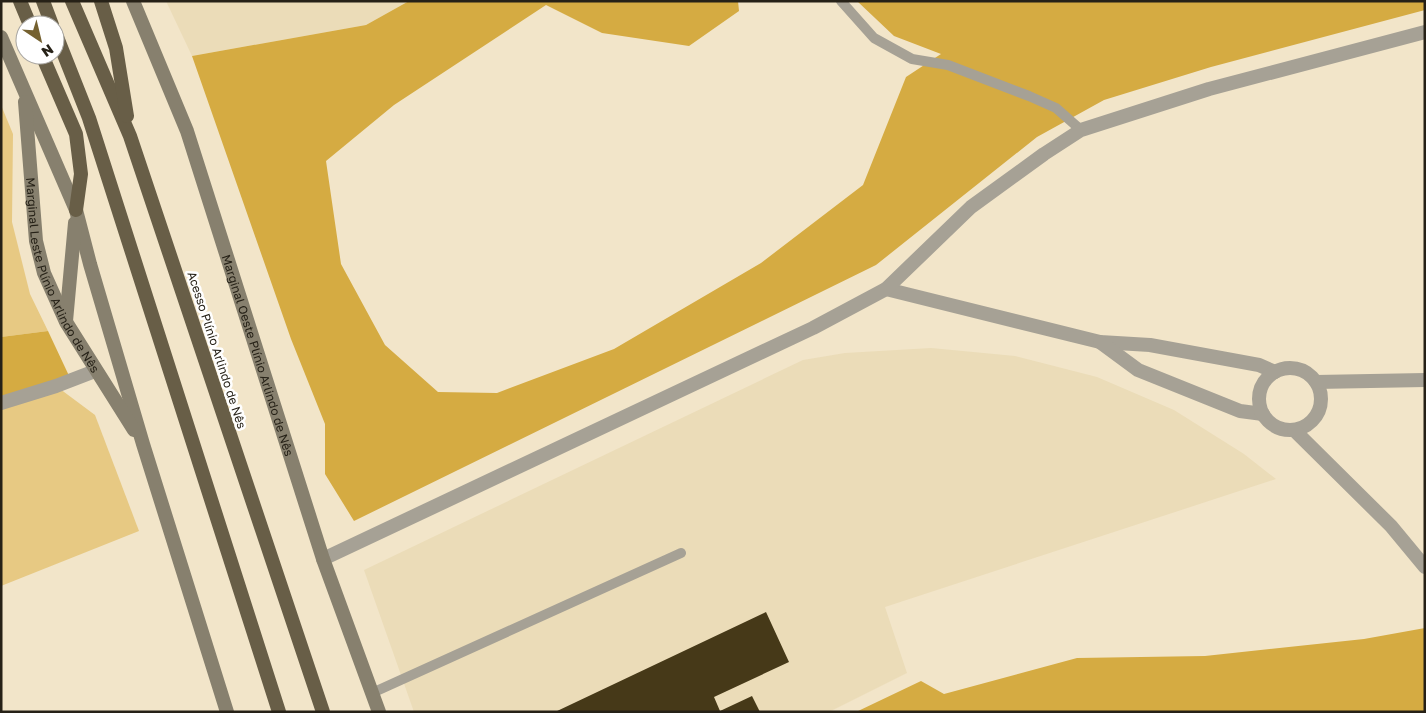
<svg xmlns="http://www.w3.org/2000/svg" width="1426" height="713" font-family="'Golos Text',sans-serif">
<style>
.built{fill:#ebdcb8}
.green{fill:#e7c983}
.forest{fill:#d5ab42}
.building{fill:#463918}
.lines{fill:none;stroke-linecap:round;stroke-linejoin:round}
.service{stroke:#a6a195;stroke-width:10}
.minor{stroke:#a6a195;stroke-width:14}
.secondary{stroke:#87806e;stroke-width:14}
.trunk{stroke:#685e47;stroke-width:14}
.labels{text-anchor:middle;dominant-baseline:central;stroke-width:5;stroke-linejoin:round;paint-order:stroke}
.street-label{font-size:12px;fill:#262117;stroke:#fff}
</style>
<rect width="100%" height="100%" fill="#f2e5c9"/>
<g class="built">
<path d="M166 1H409L366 25 192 56Z"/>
<path d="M931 348 1015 356 1097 377 1174 410 1244 454 1276 479 885 607 907 673 829 712H414L364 570 803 360 845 353Z"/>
</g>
<g class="green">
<path d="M1 105 13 134 12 222 30 294 48 331 1 337Z"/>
<path d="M56 386 95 415 139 531 1 586V403Z"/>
</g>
<g class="forest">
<path d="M409 1H738L739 11 689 46 602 33 546 5 394 105 326 161 341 264 385 345 438 392 497 393 614 349 761 263 863 185 906 77 941 54 894 36 857 1H1425V10L1211 67 1104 100 1037 137 876 265 354 521 325 474V424L291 339 192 56 366 25Z"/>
<path d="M48 331 71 380 1 403V337Z"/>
<path d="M1425 628V712H856L921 681 944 694 1077 658 1205 656 1364 639Z"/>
</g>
<path class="building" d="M766 612 789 662 714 697 720 711 752 696 760 712H555Z"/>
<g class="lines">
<g class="service">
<path d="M841 1 874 38 912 59 948 65 1029 96 1056 108 1081 130"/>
<path d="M372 693 681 553"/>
</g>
<g class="minor">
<path d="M886 289 1100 342 1150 345 1259 365 1275 372"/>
<path d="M1100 342 1138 370 1240 411 1263 414"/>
<circle cx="1290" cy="399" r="31"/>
<path d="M1316 382 1425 380"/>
<path d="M1 403 56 386 95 371"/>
<path d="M1294 430 1391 526 1425 567"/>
<path d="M323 559 813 328 886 289 971 207 1044 154 1081 130 1209 89 1425 32"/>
</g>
<g class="secondary">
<path id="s1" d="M133 1 187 131 323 559 379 712"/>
<path d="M1 37 76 210 90 264 143 444 227 712"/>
<path id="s2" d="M25 102 36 241 44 273 66 322 134 430"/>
<path d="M66 321 75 223"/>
</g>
<g class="trunk">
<path d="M20 1 30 25"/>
<path d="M43 1 52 25"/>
<path d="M72 1 130 136 323 712"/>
<path d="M101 1 116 48 127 116"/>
<path d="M55 32 89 118 279 712"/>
<path d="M42 55 76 134 81 174 76 210"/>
</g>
</g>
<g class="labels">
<g class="street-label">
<text stroke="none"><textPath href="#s2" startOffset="180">Marginal Leste Plínio Arlindo de Nês</textPath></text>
<text transform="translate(217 350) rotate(72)">Acesso Plínio Arlindo de Nês</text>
<text stroke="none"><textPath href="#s1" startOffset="376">Marginal Oeste Plínio Arlindo de Nês</textPath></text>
</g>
</g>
<rect width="1426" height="713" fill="none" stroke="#262117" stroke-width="5"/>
<g transform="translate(40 40) rotate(145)"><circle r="24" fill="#ffffff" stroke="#a8a6a2"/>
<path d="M0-4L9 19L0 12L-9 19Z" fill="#756130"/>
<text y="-8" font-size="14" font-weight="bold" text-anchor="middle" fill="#262117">N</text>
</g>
</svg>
